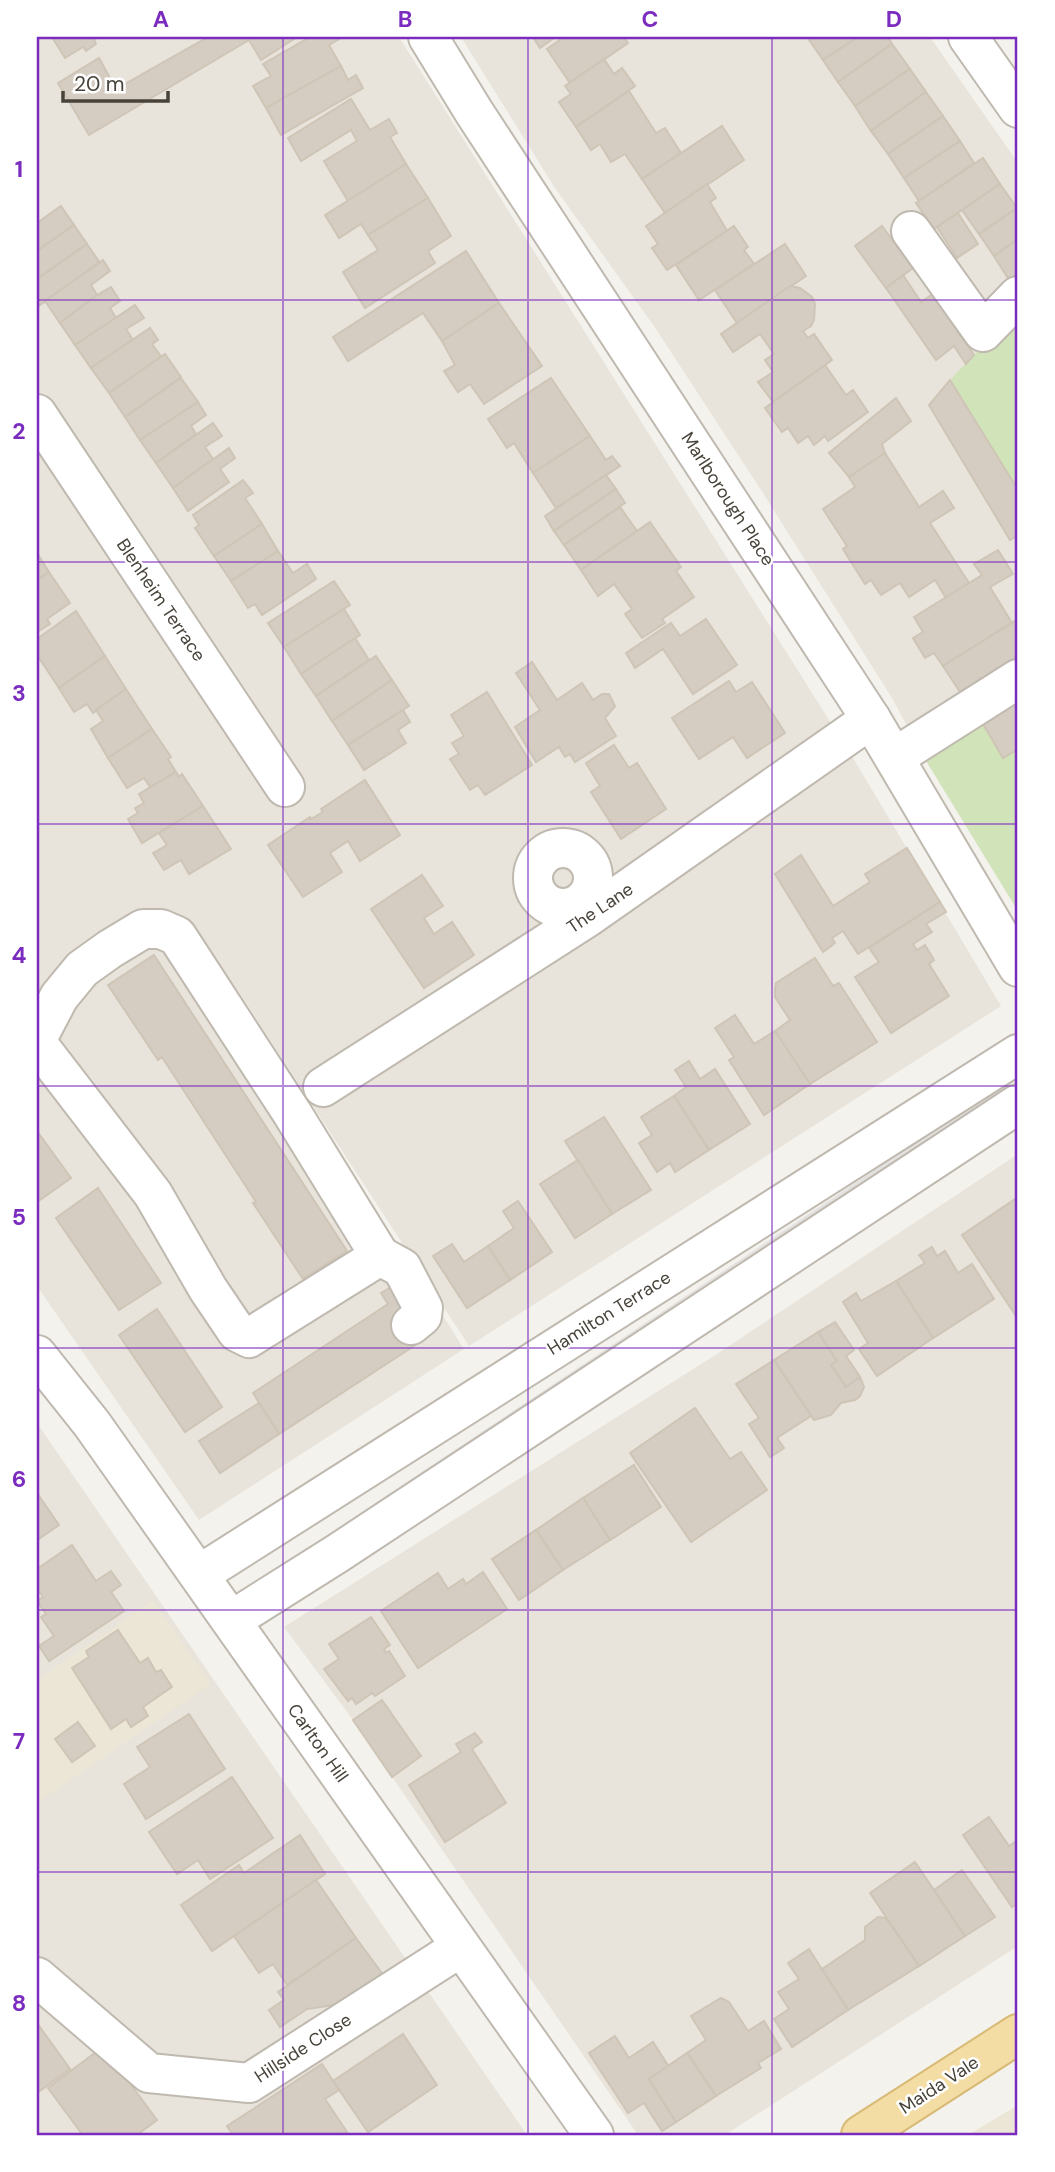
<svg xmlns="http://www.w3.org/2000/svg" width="1055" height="2172" font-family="'DM Sans',sans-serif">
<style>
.residential{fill:#e8e3db}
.education{fill:#ece6d7}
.green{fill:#d1e4b9}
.parking{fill:#e4e2e0}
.building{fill:#d5cdc2;stroke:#cfc5b6;stroke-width:2}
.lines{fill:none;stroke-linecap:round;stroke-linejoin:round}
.minor-casing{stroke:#bfb9af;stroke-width:42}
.major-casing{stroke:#d8ba76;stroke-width:42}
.minor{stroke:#fff;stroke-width:38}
.major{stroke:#f4dda5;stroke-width:38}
.grid{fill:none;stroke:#7b2cbf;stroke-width:2;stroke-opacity:0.55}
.labels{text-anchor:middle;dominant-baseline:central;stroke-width:5;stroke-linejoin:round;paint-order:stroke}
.street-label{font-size:18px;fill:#48433a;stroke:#fff}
.neatline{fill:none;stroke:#7b2cbf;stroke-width:2.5}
.grid-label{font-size:23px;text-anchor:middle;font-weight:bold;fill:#7b2cbf}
</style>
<rect width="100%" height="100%" fill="#f4f2ec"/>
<g class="residential">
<path d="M37 37H399L853 758 1001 1006 469 1346 224 969 464 1349 199 1520 37 1286Z"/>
<path d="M461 37H930L1018 163V911L925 759 892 698 761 490 654 326 555 188Z"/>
<path d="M1018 1154V1946L725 2135H638L353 1720 284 1627 717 1354Z"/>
<path d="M37 1423 527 2135H37Z"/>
</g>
<g class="education">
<path d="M153 1600 211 1684 37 1803V1680Z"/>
<path d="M1018 2105V2135H968Z"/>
</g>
<g class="green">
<path d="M1018 309V490L950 380Z"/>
<path d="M983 724 1003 757 1018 749V911L925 759Z"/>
</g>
<path class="parking" d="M1005 1083 1013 1092 351 1535 344 1524Z"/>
<g class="building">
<path d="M52 37H98L94 39 96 44 86 51 83 47 65 58Z"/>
<path d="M208 37H297L261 60 249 40 89 135 58 83 99 58 116 89Z"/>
<path d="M310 37H338L339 39 329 45 341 66 266 108 253 86 271 76 263 64Z"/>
<path d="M533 37H555L540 48Z"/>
<path d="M564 37H624L628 43 570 83 547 49Z"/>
<path d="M807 37H858L823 60Z"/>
<path d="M858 37H888L892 44 838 82 823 60Z"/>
<path d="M892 44 910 69 855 106 838 82Z"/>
<path d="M604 59 614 74 622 68 635 86 576 127 559 102 571 94 565 86Z"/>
<path d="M341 66 348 80 356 75 363 88 281 135 266 108Z"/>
<path d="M910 69 926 92 871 131 855 106Z"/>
<path d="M629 91 656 133 665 128 681 153 642 179 625 154 611 162 600 144 591 150 576 127Z"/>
<path d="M926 92 943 116 888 154 871 131Z"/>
<path d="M351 99 370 130 389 119 397 133 390 137 406 164 348 201 324 161 357 141 351 130 301 161 288 138Z"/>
<path d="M943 116 960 141 904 178 888 154Z"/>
<path d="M722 126 744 160 665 213 642 179Z"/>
<path d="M960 141 974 163 919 201 904 178Z"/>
<path d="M983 158 1000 184 934 229 916 203Z"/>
<path d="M406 164 428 198 368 235 361 224 339 238 325 215Z"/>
<path d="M707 184 716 198 710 202 727 231 667 270 652 248 658 244 646 226Z"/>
<path d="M1000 184 1017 208 979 234 962 210Z"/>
<path d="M428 198 451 236 428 251 435 263 365 308 343 272 378 250 368 235Z"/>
<path d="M61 206 74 225 37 251V223Z"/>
<path d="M1017 208 1018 239 994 256 979 234Z"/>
<path d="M958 213 978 244 957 258 937 227Z"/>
<path d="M74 225 87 244 37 279V251Z"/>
<path d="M734 226 748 247 744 250 754 264 699 300 676 265Z"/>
<path d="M882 226 913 268 886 288 855 246Z"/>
<path d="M1018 239V273L1009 280 994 256Z"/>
<path d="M87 244 100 263 37 307V279Z"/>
<path d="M785 244 806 276 737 323 715 290Z"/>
<path d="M466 251 499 303 442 341 423 313 348 361 333 337Z"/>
<path d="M103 260 110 271 91 285 97 295 60 323 45 301Z"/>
<path d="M903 275 921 302 933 294 974 355 966 364 954 346 936 360 886 288Z"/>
<path d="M790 286 800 288 812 297 815 304 814 320 811 326 803 331 808 338 814 334 832 360 773 402 758 382 773 372 765 360 774 354 760 334 733 352 721 334Z"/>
<path d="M111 287 120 301 110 308 116 318 75 345 60 323 97 295Z"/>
<path d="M499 303 542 366 484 404 470 384 458 392 444 371 455 365 442 341Z"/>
<path d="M135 305 144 318 126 329 133 340 91 368 75 345Z"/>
<path d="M150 328 158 340 152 344 162 358 109 393 91 368Z"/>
<path d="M165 354 181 377 125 417 109 393Z"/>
<path d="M825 365 846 395 853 390 868 412 828 441 825 436 814 445 808 436 798 443 788 428 782 432 765 408Z"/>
<path d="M181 378 198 402 140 440 125 417Z"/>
<path d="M551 378 590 436 533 473 514 443 507 448 488 419Z"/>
<path d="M950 380 1018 490V535L1010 540 929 405Z"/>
<path d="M896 398 911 421 882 444 885 453 849 477 829 453Z"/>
<path d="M198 402 206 415 191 426 196 434 156 463 140 440Z"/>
<path d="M213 423 222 436 205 447 213 459 173 488 156 463Z"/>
<path d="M590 436 606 460 612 456 620 466 556 508 533 473Z"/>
<path d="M229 448 235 458 220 469 229 482 188 511 173 488Z"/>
<path d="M885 453 919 507 943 491 954 508 930 523 969 583 946 598 935 580 909 597 900 583 881 595 871 580 865 584 843 549 847 546 823 509 855 487 849 477Z"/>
<path d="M606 475 616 489 554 531 545 516Z"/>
<path d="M243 480 253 493 245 498 262 524 214 556 195 528 199 525 193 515Z"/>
<path d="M616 489 625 503 564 545 554 531Z"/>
<path d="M620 507 637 531 581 570 564 545Z"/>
<path d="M650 522 681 567 676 571 694 597 662 619 665 623 642 638 625 614 632 609 614 584 598 596 581 570Z"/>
<path d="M262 524 278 551 231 581 214 556Z"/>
<path d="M998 550 1013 574 990 587 1012 623 943 666 934 653 925 658 913 638 923 632 914 617 982 575 974 564Z"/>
<path d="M278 551 293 573 307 564 316 579 262 615 255 604 248 608 231 581Z"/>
<path d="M37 553 49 572 37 580Z"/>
<path d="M49 572 70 603 47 619 50 624 37 632V580Z"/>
<path d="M334 581 350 605 284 647 268 623Z"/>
<path d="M344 609 360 635 301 674 284 647Z"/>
<path d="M76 611 105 656 59 688 37 655V639Z"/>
<path d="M706 619 737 665 693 694 663 649 635 668 626 653 671 623 680 636Z"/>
<path d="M1018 619V656L960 692 943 666Z"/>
<path d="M355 638 369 660 316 696 301 674Z"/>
<path d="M105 656 126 689 93 713 87 704 74 712 59 688Z"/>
<path d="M376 656 392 680 332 721 316 696Z"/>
<path d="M532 662 557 700 582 683 593 700 602 694H609L615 706 605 718 616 736 575 762 570 754 565 757 559 747 536 762 515 727 540 710 516 673Z"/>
<path d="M392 680 409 706 348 745 332 721Z"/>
<path d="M729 681 736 692 752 682 785 733 747 758 733 737 699 759 672 718Z"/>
<path d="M126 689 152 729 108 758 91 729 103 721 96 710Z"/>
<path d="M487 692 532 765 485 795 478 785 470 790 450 759 459 754 452 743 464 736 451 715Z"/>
<path d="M1018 702V749L1003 758 983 724Z"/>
<path d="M403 710 410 722 398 730 406 743 364 770 348 745Z"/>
<path d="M152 729 171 757 168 759 176 772 150 787 144 778 127 788 108 758Z"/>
<path d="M614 745 629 768 637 763 666 809 621 839 591 792 600 786 586 763Z"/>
<path d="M176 772 179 777 182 774 203 806 142 843 128 819 138 813 135 808 144 803 139 794Z"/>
<path d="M365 780 400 835 360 861 348 841 330 853 342 872 303 897 268 845 310 817 311 819 323 812 321 809Z"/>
<path d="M203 806 231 849 189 874 181 860 164 870 153 853 167 845 159 833Z"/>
<path d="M907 848 940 902 858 954 843 931 832 938 835 943 823 952 775 874 801 855 833 906 870 882 865 874Z"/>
<path d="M422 875 443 906 424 918 434 934 452 922 474 955 424 988 371 909Z"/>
<path d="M940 902 946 912 926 924 932 932 913 944 917 950 925 945 934 960 929 964 949 996 891 1033 855 977 879 962 869 948Z"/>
<path d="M154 955 347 1251 303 1279 253 1203 256 1202 162 1057 158 1060 108 985Z"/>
<path d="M815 958 833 986 839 983 877 1042 810 1084 775 1031 790 1020 775 997V989L776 983Z"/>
<path d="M735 1015 754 1044 775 1031 810 1084 764 1115 729 1060 734 1057 715 1028Z"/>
<path d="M689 1061 700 1079 715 1069 750 1124 709 1150 674 1096 686 1087 675 1070Z"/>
<path d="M674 1096 709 1150 675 1172 670 1163 657 1172 639 1143 652 1135 641 1117Z"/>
<path d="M604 1117 651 1190 612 1214 565 1141Z"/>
<path d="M37 1131 71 1178 37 1202Z"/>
<path d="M578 1160 612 1214 575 1238 540 1184Z"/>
<path d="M98 1188 161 1283 119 1310 56 1218Z"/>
<path d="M1018 1197V1314L1016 1316 962 1235Z"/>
<path d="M518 1201 552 1252 510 1280 488 1246 514 1228 503 1211Z"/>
<path d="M452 1244 464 1262 488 1246 510 1280 467 1308 433 1256Z"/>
<path d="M932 1247 937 1256 945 1251 958 1273 972 1264 994 1299 933 1338 896 1281 925 1263 919 1255Z"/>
<path d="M896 1281 933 1338 877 1376 859 1349 868 1343 843 1302 856 1293 861 1301Z"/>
<path d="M396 1284 415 1312 402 1321 417 1344 279 1434 253 1393 388 1304 381 1293Z"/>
<path d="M157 1309 222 1407 185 1432 119 1335Z"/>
<path d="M835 1322 854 1350 846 1356 860 1377 846 1387 831 1365 837 1361 818 1332Z"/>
<path d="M818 1332 837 1361 831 1365 846 1387 860 1377 864 1387 860 1396 855 1400 841 1403 831 1415 814 1420 774 1360Z"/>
<path d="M774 1360 811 1416 777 1438 784 1448 770 1457 749 1424 759 1418 736 1384Z"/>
<path d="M259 1403 279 1434 220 1473 199 1441Z"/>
<path d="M695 1408 730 1459 741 1452 767 1490 691 1542 630 1453Z"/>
<path d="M634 1465 661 1507 610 1540 583 1498Z"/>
<path d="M37 1493 59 1525 37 1540Z"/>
<path d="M583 1498 610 1540 563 1570 536 1530Z"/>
<path d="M536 1530 563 1570 519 1600 492 1559Z"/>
<path d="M72 1545 96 1581 111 1571 121 1585 111 1592 124 1611 49 1661 39 1646 54 1636 41 1617 46 1614 37 1601 43 1597 37 1588V1569Z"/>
<path d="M483 1572 507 1609 418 1668 381 1611 438 1573 448 1589 463 1579 466 1584Z"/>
<path d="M371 1617 390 1645 384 1649 386 1653 389 1651 405 1676 375 1696 372 1693 356 1704 352 1698 348 1701 324 1669 339 1659 329 1644Z"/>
<path d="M118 1630 140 1663 148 1658 156 1672 161 1670 172 1687 143 1707 148 1716 131 1727 126 1719 111 1729 72 1668 89 1657 86 1651Z"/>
<path d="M382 1700 421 1756 392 1777 353 1720Z"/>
<path d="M189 1714 225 1769 146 1819 124 1784 150 1767 137 1747Z"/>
<path d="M78 1722 95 1746 72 1762 55 1739Z"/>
<path d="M475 1733 482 1742 472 1749 506 1803 445 1842 409 1785 461 1752 456 1744Z"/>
<path d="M232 1777 273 1838 210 1879 198 1860 177 1874 149 1832Z"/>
<path d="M989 1817 1009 1846 1018 1840V1903L1012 1907 963 1835Z"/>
<path d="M300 1835 325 1874 212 1951 181 1905 239 1865 244 1873Z"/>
<path d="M915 1862 965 1936 919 1966 870 1893Z"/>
<path d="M962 1870 995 1917 965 1936 934 1890Z"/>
<path d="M316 1880 356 1938 287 1985 273 1964 259 1973 234 1936Z"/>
<path d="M878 1917 886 1918 919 1966 848 2010 822 1969 865 1940V1927Z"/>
<path d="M356 1938 384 1976 341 2004 307 2009 280 2027 269 2010 284 2000 278 1992Z"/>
<path d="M809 1949 848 2010 792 2047 774 2019 789 2009 778 1992 799 1979 788 1963Z"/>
<path d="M721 1998 729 2002 748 2031 764 2021 781 2049 758 2063 761 2068 716 2096 687 2053 706 2040 691 2016Z"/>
<path d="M37 2023 70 2069 37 2093Z"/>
<path d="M403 2034 437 2085 368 2132 333 2081Z"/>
<path d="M615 2036 629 2058 653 2042 669 2067 649 2079 676 2122 662 2131 644 2103 628 2113 589 2053Z"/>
<path d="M103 2047 157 2120 137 2135H79L82 2134 48 2088Z"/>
<path d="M687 2053 716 2096 676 2122 649 2079Z"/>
<path d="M322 2064 339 2090 325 2099 347 2132 343 2135H233L227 2126Z"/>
</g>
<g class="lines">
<defs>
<g id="minor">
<path d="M428 37 474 112 871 719 1018 967"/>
<path d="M968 37 1018 108"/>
<path d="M911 231 983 332 1018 296"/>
<path d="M37 414 285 787"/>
<path d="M895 757 1018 679"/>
<circle cx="563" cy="878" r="30"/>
<path d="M37 1039 59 997 82 969 110 949 143 929H161L177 936 292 1113 380 1256 249 1338 237 1332 208 1289 153 1194 37 1043"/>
<path d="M323 1087 588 917 871 719"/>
<path d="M380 1256 402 1268 423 1308 422 1316 411 1325"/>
<path d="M37 1355 92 1424 594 2135"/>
<path d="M200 1574 1018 1054"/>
<path d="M232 1620 338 1553 1018 1104"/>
<path d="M37 1977 149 2073 249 2083 461 1947"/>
</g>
<path id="major" d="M861 2135 1018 2034"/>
</defs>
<use href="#minor" class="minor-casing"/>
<use href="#major" class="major-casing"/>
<use href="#minor" class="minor"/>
<use href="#major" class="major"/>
</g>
<path class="grid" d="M283 37V2135M528 37V2135M772 37V2135M37 300H1018M37 562H1018M37 824H1018M37 1086H1018M37 1348H1018M37 1610H1018M37 1872H1018"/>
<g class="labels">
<g class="street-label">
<text transform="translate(728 499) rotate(57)">Marlborough Place</text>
<text transform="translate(161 600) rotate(56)">Blenheim Terrace</text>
<text transform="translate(600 908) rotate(-34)">The Lane</text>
<text transform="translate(609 1313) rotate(-32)">Hamilton Terrace</text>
<text transform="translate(318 1743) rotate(55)">Carlton Hill</text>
<text transform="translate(303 2048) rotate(-33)">Hillside Close</text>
<text transform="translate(939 2085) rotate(-33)">Maida Vale</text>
</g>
</g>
<rect width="1055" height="2172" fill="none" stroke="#ffffff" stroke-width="77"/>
<path d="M63 91v10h105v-10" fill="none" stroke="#48433a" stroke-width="3.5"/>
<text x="74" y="91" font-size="21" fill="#48433a" stroke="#ffffff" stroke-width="5" paint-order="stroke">20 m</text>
<rect x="38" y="38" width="978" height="2096" class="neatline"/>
<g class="grid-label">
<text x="161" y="27">A</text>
<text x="405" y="27">B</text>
<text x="650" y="27">C</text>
<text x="894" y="27">D</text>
<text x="19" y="177">1</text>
<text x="19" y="439">2</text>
<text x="19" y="701">3</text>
<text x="19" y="963">4</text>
<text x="19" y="1225">5</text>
<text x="19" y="1487">6</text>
<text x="19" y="1749">7</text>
<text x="19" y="2011">8</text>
</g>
</svg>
